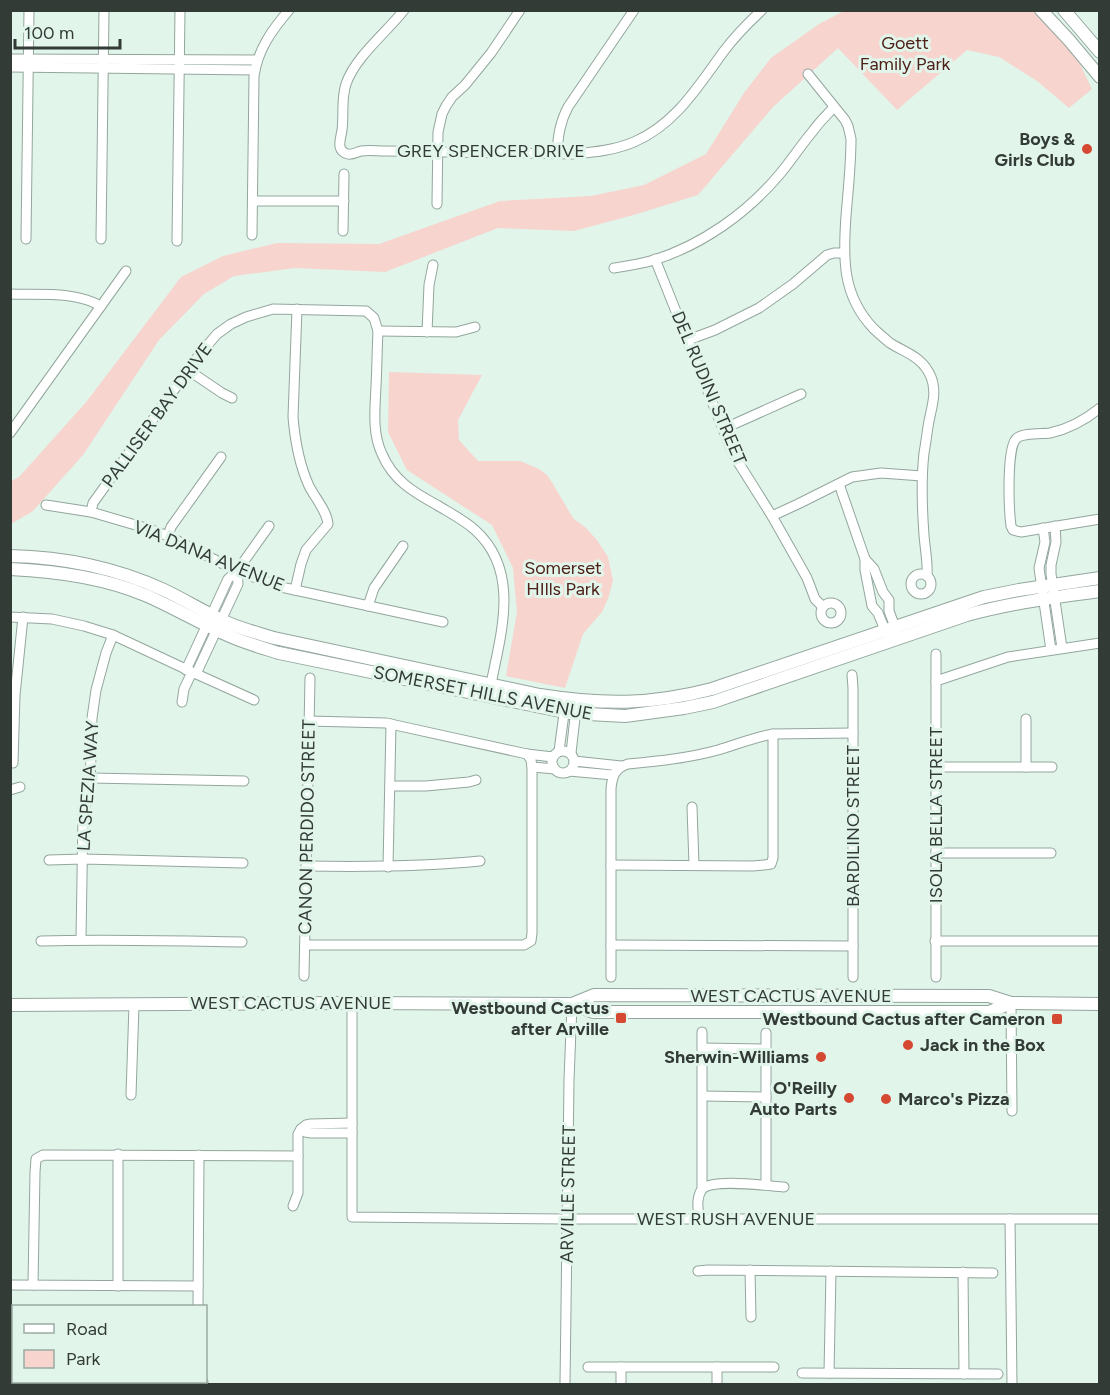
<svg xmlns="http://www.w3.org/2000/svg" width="1110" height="1395" font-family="Figtree,sans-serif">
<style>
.green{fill:#f7d4cd}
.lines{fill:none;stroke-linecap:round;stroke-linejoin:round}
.minor-casing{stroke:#93a69d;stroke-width:11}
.major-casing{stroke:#93a69d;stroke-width:14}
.minor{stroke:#fff;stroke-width:9}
.major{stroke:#fff;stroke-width:12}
.poi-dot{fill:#d54932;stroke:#e1f5eb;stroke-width:2}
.labels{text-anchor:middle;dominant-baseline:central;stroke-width:6;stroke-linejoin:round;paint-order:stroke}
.park-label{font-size:18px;fill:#4d2018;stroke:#e1f5eb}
.poi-label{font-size:18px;font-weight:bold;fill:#333b37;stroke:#e1f5eb;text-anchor:end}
.street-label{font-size:18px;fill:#333b37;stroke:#e1f5eb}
</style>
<rect width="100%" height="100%" fill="#e1f5eb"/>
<g class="green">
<path d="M844 11H1038L1071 46 1092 89 1069 108 1037 81 999 57 967 50 897 110 838 48 773 107 698 195 637 214 574 231 498 228 385 272 295 268 234 276 204 294 159 340 83 455 33 511 11 524 10 482 19 477 87 401 181 277 223 256 277 243 379 244 500 201 591 196 644 185 706 154 744 93 771 58 819 24Z"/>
<path d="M389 372 482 375 458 420 459 440 478 461H520L539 469 547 475 553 484 573 518 586 528 597 540 608 557 613 581 608 599 602 612 583 634 565 688 506 676 517 612 513 568 492 525 407 470 388 432Z"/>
</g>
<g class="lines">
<defs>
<g id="minor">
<path d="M404 10C387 32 355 57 346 84 341 99 344 115 342 130 341 138 335 151 348 154 352 155 357 152 361 151 369 150 377 151 385 151L575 154C595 152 615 150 634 142 676 124 698 86 724 51 735 36 748 23 762 10"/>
<path d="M10 59 257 60"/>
<path d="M10 67 255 70"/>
<path d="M808 74 845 120 848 126 851 139C851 165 848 191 846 216 843 258 842 295 873 328 878 333 884 338 890 343 906 353 923 357 931 377 937 392 932 406 929 421 927 432 926 442 924 453 921 480 922 508 924 535 925 549 928 562 927 576"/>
<path d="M557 153C558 136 560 122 568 107L634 10"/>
<path d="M253 201H344"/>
<path d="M437 204 438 132 442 114 446 106 452 97 465 85 491 53 520 10"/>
<path d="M343 231 344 174"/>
<path d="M252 235 254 76C258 49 272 30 289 10"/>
<path d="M26 239 29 10"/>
<path d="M101 239 104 10"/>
<path d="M177 241 180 10"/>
<path d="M655 259 729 444 738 462 772 516 807 578 815 599 823 607"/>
<path d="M614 268C627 266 641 264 654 260 702 245 747 213 779 175 791 161 801 145 813 131 819 122 827 115 834 107"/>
<path d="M10 294C41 295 74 291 101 306"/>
<path d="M378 331 456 332 475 327"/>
<path d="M427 332 429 285 433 265"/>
<path d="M688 340 715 330 759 308 793 284 827 255 834 253H844"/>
<path d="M188 370 222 393 232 398"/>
<path d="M1100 408C1085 420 1069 429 1050 433 1042 434 1023 433 1017 438 1006 446 1009 511 1011 526L1013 530 1021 532 1100 519"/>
<path d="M723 429 801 394"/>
<path d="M10 433 126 271"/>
<path d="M839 484 865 559V570L872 606 878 613 885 630 888 633"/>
<path d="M46 505 91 512 149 529 168 536 237 571 281 587 443 622"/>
<path d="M91 512 93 503 199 355 217 334 231 324 246 317 273 309 366 311 374 318 378 331C377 350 377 368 376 386 375 409 372 433 382 454 393 480 413 492 437 505 450 513 464 520 475 530 522 572 500 636 490 689"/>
<path d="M772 516 798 504 852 477 881 473 922 476"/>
<path d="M1055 526 1056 542 1051 565V574L1062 648"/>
<path d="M1043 528 1045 542 1039 568 1051 650"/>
<path d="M168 536 171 527 221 457"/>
<path d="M865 559 874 569 883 592 889 600V611L895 627 894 633"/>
<circle cx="921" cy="584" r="10"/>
<path d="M295 590 301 564 306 550 328 524C327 511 315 498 309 486 299 464 295 441 293 417L297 309"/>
<circle cx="831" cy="613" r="10"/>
<path d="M368 606 374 588 403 546"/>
<path d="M10 617 52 619 84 626 113 635 192 672 254 700"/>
<path d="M936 654V977"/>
<path d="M186 670 228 579 237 571 269 526"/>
<path d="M196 674 238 584 237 571"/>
<path d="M852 675 853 688V977"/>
<path d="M936 681 1008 657 1100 643"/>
<path d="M182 702 184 689 192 672"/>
<circle cx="563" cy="762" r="11"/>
<path d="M559 751 566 699"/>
<path d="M571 753 577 700"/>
<path d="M527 754 553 757"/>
<path d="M574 761 621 766"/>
<path d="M13 763 15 695 23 617"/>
<path d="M532 767 555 769"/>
<path d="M935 767H1052"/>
<path d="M1026 767V719"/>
<path d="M569 771 613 775"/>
<path d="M90 778 244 781"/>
<path d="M390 786H426L469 782 476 780"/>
<path d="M10 790 20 787"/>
<path d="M692 807 694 865"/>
<path d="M936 853H1051"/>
<path d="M49 860 83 859 243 863"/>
<path d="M611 865 753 866 764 865 771 864 773 858V734"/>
<path d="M306 866C364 867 422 867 480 861"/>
<path d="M388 867 391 724"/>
<path d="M81 939 83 815 90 789 92 718 96 690 106 653 113 635"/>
<path d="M41 941C108 939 175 941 242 942"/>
<path d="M935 941H1100"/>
<path d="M305 945H524L531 941 532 933V767L531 760 527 754 386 723 309 721"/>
<path d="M611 945 853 946"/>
<path d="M304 976 310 678"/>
<path d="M611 977V789C612 776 615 768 628 764 659 761 689 758 718 750 736 745 754 737 773 734L853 733"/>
<path d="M352 1003V1217L567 1219H1100"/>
<path d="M1011 1003 1012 1111"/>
<path d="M703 1048 766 1049"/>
<path d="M131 1095 134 1005"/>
<path d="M703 1096 766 1097"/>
<path d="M301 1129 306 1125 311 1124 352 1123"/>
<path d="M301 1129 305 1132 311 1133H352"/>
<path d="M766 1185V1033"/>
<path d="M702 1189C714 1178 767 1186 784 1187"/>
<path d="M293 1206 298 1193V1134L301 1129"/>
<path d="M699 1218C698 1208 696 1198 702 1189V1032"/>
<path d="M1010 1219 1012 1384"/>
<path d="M750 1270 751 1317"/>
<path d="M698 1271 708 1270 993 1273"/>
<path d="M963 1272 964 1374"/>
<path d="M10 1285 198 1286"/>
<path d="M33 1285 35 1172 36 1159 43 1155 298 1156"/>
<path d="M118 1286V1154"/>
<path d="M198 1306 199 1155"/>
<path d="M588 1367H774"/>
<path d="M621 1367V1384"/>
<path d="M10 1369H14"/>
<path d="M802 1373 998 1374"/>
<path d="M829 1373 831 1271"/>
<path d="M203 1384V1382"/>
<path d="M565 1384 569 1080 572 1004"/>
<path d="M717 1384V1367"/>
</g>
<g id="major">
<path d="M1041 10 1069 40 1100 77"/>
<path d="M1064 10 1100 52"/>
<path d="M10 556C63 557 116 568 164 590 185 600 204 612 226 622 241 629 258 633 274 638L540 695C603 705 650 705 712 689L984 597 1019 590 1100 578"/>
<path d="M10 569C56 571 102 577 145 595 171 606 196 621 223 633 241 642 260 647 279 653L570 713 625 716 684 708 713 702 967 615C1011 603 1055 597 1100 591"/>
<path d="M572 1004 594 995 989 996 1011 1003 1100 1004"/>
<path d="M10 1005 352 1003 572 1004 593 1012H989L1011 1003"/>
</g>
</defs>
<use href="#minor" class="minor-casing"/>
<use href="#major" class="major-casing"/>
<use href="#minor" class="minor"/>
<use href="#major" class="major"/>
</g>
<g class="poi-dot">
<circle cx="1087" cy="149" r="6"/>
<rect x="615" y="1012" width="12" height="12" rx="3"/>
<rect x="1051" y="1013" width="12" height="12" rx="3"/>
<circle cx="908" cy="1045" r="6"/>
<circle cx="821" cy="1057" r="6"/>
<circle cx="849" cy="1098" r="6"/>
<circle cx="886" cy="1099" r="6"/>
</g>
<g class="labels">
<g class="park-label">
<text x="905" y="43">Goett<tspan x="905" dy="21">Family Park</tspan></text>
<text x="563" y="568">Somerset<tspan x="563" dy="21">HIlls Park</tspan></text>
</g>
<g class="poi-label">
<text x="1075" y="139">Boys &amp;<tspan x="1075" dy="21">Girls Club</tspan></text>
<text x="609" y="1008">Westbound Cactus<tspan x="609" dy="21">after Arville</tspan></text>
<text x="1045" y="1019">Westbound Cactus after Cameron</text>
<text x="920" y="1045" text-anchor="start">Jack in the Box</text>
<text x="809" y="1057">Sherwin-Williams</text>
<text x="837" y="1088">O'Reilly<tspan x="837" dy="21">Auto Parts</tspan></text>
<text x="898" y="1099" text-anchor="start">Marco's Pizza</text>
</g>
<g class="street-label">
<text x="491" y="151">GREY SPENCER DRIVE</text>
<text transform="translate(709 388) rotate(67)">DEL RUDINI STREET</text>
<text transform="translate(157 415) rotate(-54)">PALLISER BAY DRIVE</text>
<text transform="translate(209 556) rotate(22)">VIA DANA AVENUE</text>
<text transform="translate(483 693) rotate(11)">SOMERSET HILLS AVENUE</text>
<text transform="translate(88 786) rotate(-86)">LA SPEZIA WAY</text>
<text transform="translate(936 815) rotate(-90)">ISOLA BELLA STREET</text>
<text transform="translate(853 826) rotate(-90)">BARDILINO STREET</text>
<text transform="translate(307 827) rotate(-89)">CANON PERDIDO STREET</text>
<text x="791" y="996">WEST CACTUS AVENUE</text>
<text x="291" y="1003">WEST CACTUS AVENUE</text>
<text transform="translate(568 1194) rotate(-89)">ARVILLE STREET</text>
<text x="726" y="1219">WEST RUSH AVENUE</text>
</g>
</g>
<rect width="1110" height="1395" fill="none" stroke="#333b37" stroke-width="24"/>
<rect x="12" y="1305" width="195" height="78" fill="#e1f5eb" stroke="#9baba3" stroke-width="1.5"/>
<rect x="24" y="1324" width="30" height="9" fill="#ffffff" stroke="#9baba3" stroke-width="1.5"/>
<text x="66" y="1335" font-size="18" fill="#333b37">Road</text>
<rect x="24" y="1350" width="30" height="18" fill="#f7d4cd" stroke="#9baba3" stroke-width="1.5"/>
<text x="66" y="1365" font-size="18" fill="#333b37">Park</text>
<path d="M15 39v9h105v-9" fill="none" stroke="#333b37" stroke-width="3"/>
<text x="24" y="39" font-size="18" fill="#333b37" stroke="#e1f5eb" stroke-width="4.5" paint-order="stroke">100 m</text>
</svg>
